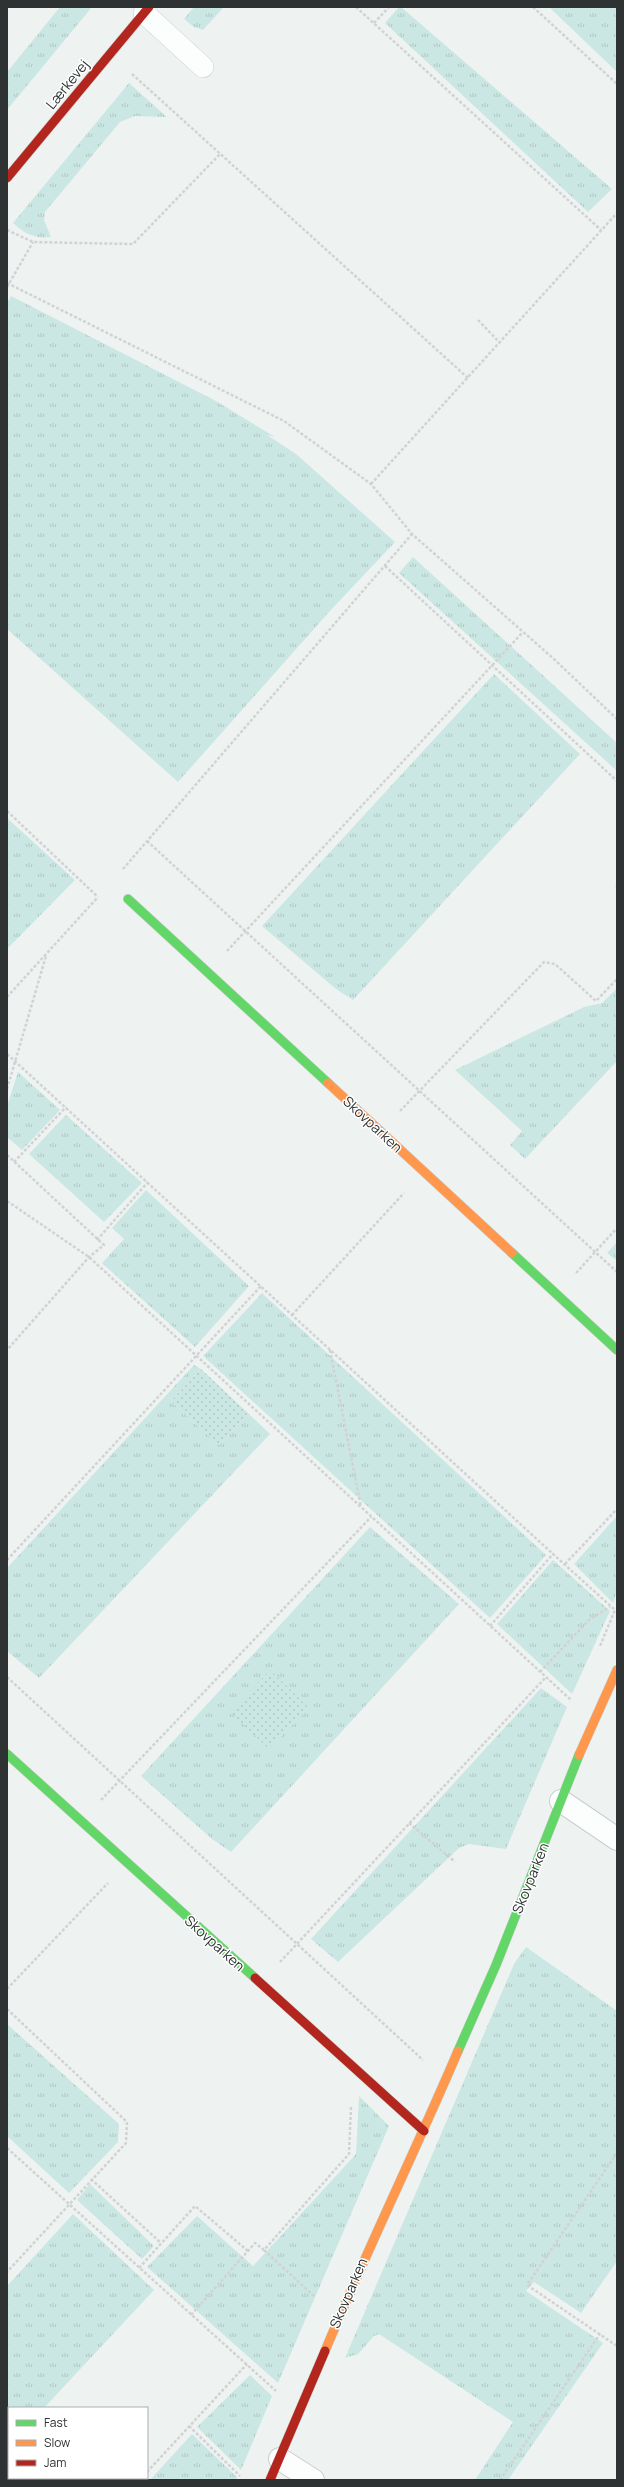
<svg xmlns="http://www.w3.org/2000/svg" width="624" height="2487" font-family="Manrope,sans-serif">
<style>
.grass{fill:url(#grass-tufts)}
.park{fill:url(#park-dots)}
.lines{fill:none;stroke-linecap:round;stroke-linejoin:round}
.lane-casing{stroke:#cbcece;stroke-width:22}
.street-casing{stroke:#cbcece;stroke-width:24}
.fast-casing{stroke:#cbcece;stroke-width:10}
.slow-casing{stroke:#cbcece;stroke-width:10}
.jam-casing{stroke:#cbcece;stroke-width:10}
.path{stroke:#d1d3d3;stroke-width:2.5;stroke-dasharray:3 2;stroke-linecap:butt}
.lane{stroke:#fcfdfd;stroke-width:21}
.street{stroke:#fcfdfd;stroke-width:22}
.fast{stroke:#63d668;stroke-width:9}
.slow{stroke:#ff974d;stroke-width:9}
.jam{stroke:#b3261e;stroke-width:9}
.labels{text-anchor:middle;dominant-baseline:central;stroke-width:3;stroke-linejoin:round;paint-order:stroke}
.street-label{font-size:14px;fill:#2f3232;stroke:#fff}
</style>
<defs>
<pattern id="grass-tufts" width="24" height="20" patternUnits="userSpaceOnUse"><rect width="24" height="20" fill="#cbe7e3"/><path d="M3 7l-1-3M5 7V3M7 7l1-3M15 17l-1-3M17 17v-4M19 17l1-3" fill="none" stroke="#afc7c3"/></pattern>
<pattern id="park-dots" width="8" height="8" patternUnits="userSpaceOnUse"><rect width="8" height="8" fill="#cbe7e3"/><path d="M2 2h.1M6 6h.1" fill="none" stroke="#afc7c3" stroke-width="1.8" stroke-linecap="round"/></pattern>
</defs>
<rect width="100%" height="100%" fill="#eef3f2"/>
<g class="grass">
<path d="M60 7H92L7 110V72Z"/>
<path d="M194 7H224L203 30 194 27 184 19Z"/>
<path d="M399 7H401L612 189 588 212 385 23Z"/>
<path d="M549 7H617V72Z"/>
<path d="M129 83 167 117 135 116 120 122 45 212 44 220 51 237C35 239 25 234 13 223Z"/>
<path d="M11 296 216 401 275 437 267 435 296 454 395 542 329 612 178 782 7 629V303Z"/>
<path d="M413 557 617 743V771L399 573Z"/>
<path d="M494 674 580 754 353 1000 336 989 262 926Z"/>
<path d="M7 818 75 880 8 948 7 947Z"/>
<path d="M617 988V1061L525 1159 510 1145 522 1131 455 1070 584 1007 602 1003Z"/>
<path d="M18 1072 60 1110 22 1150 7 1137V1106Z"/>
<path d="M66 1115 142 1183 104 1222 29 1154Z"/>
<path d="M146 1190 249 1286 195 1347 102 1263 124 1239 112 1228Z"/>
<path d="M617 1242V1261L607 1253Z"/>
<path d="M262 1293 546 1555 490 1618 203 1356Z"/>
<path d="M194 1365 201 1369 171 1401 219 1445 248 1413 270 1434 39 1678 7 1651V1568Z"/>
<path d="M617 1516V1592L613 1603 574 1564Z"/>
<path d="M370 1527 459 1604 231 1852 212 1839 141 1776Z"/>
<path d="M553 1560 610 1611 572 1694 497 1624Z"/>
<path d="M541 1688 567 1707 506 1849 469 1844 459 1848 338 1962 311 1939Z"/>
<path d="M526 1947 617 2011V2261L581 2313 534 2282 526 2291 603 2343 508 2480H475L513 2422 379 2334 374 2336 358 2354 345 2358 514 1964Z"/>
<path d="M7 2024 119 2124 118 2142 69 2193 7 2136Z"/>
<path d="M359 2096 389 2126 278 2383 147 2267 197 2216 253 2266 356 2154Z"/>
<path d="M90 2184 154 2246 142 2259 77 2200Z"/>
<path d="M73 2214 154 2290 44 2408H9V2446L7 2448V2286Z"/>
<path d="M250 2375 272 2396 241 2470 197 2427Z"/>
<path d="M192 2434 237 2477 236 2480H150Z"/>
</g>
<g class="park">
<path d="M201 1369 248 1413 219 1445 171 1401Z"/>
<path d="M270 1670 309 1708 269 1749 230 1712Z"/>
</g>
<g class="lines">
<defs>
<path id="lane" d="M144 13 203 67"/>
<g id="street">
<path d="M561 1801 617 1839"/>
<path d="M280 2459 313 2480"/>
</g>
<g id="fast">
<path d="M128 899 328 1083"/>
<path d="M512 1253 617 1350"/>
<path d="M7 1754 255 1978"/>
<path d="M458 2051 496 1965 579 1755"/>
</g>
<g id="slow">
<path d="M328 1083 512 1253"/>
<path d="M579 1755 617 1670"/>
<path d="M325 2351C367 2250 415 2152 458 2051"/>
</g>
<g id="jam">
<path d="M7 178 149 7"/>
<path d="M255 1978 424 2131"/>
<path d="M270 2480 325 2351"/>
</g>
</defs>
<use href="#lane" class="lane-casing"/>
<use href="#street" class="street-casing"/>
<use href="#fast" class="fast-casing"/>
<use href="#slow" class="slow-casing"/>
<use href="#jam" class="jam-casing"/>
<g class="path">
<path d="M356 7 601 230"/>
<path d="M533 7 617 84"/>
<path d="M374 23 389 7"/>
<path d="M132 74 468 378"/>
<path d="M7 230 33 242 133 244 220 154"/>
<path d="M7 283 284 421 371 484 412 534 555 660 617 719"/>
<path d="M7 287 33 242"/>
<path d="M478 320 500 343"/>
<path d="M371 484 617 213"/>
<path d="M385 566 617 781"/>
<path d="M7 811 98 897"/>
<path d="M147 841 617 1272"/>
<path d="M123 869 412 534"/>
<path d="M617 885V888"/>
<path d="M227 951 523 632"/>
<path d="M7 997 98 897"/>
<path d="M7 1054 553 1554"/>
<path d="M7 1089 46 956"/>
<path d="M400 1111 544 962 555 964 596 1001 617 979"/>
<path d="M7 1155 104 1245 89 1257 7 1350"/>
<path d="M14 1162 66 1107"/>
<path d="M7 1201 89 1257 571 1700"/>
<path d="M97 1240 148 1182"/>
<path d="M576 1273 617 1228"/>
<path d="M292 1315 404 1193"/>
<path d="M330 1350 361 1507"/>
<path d="M7 1560 261 1286"/>
<path d="M565 1564 617 1509"/>
<path d="M490 1626 553 1554 615 1610 600 1646"/>
<path d="M540 1672 590 1619 610 1607"/>
<path d="M7 1677 423 2060"/>
<path d="M101 1800 371 1517"/>
<path d="M409 1823 455 1862"/>
<path d="M280 1962 546 1677"/>
<path d="M7 1989 108 1883"/>
<path d="M7 2009 127 2122 126 2143 7 2272"/>
<path d="M7 2148 276 2391"/>
<path d="M617 2153 527 2285 617 2346"/>
<path d="M91 2179 161 2243"/>
<path d="M264 2250 315 2297"/>
<path d="M139 2268 195 2206 248 2251"/>
<path d="M191 2315 255 2243 264 2250 349 2154 351 2107"/>
<path d="M189 2426 240 2476"/>
<path d="M147 2472 247 2364"/>
<path d="M140 2480 141 2478"/>
<path d="M500 2480 600 2334"/>
</g>
<use href="#lane" class="lane"/>
<use href="#street" class="street"/>
<use href="#fast" class="fast"/>
<use href="#slow" class="slow"/>
<use href="#jam" class="jam"/>
</g>
<g class="labels">
<g class="street-label">
<text transform="translate(67 84) rotate(-51)">Lærkevej</text>
<text transform="translate(373 1124) rotate(43)">Skovparken</text>
<text transform="translate(530 1878) rotate(-68)">Skovparken</text>
<text transform="translate(215 1943) rotate(42)">Skovparken</text>
<text transform="translate(348 2293) rotate(-67)">Skovparken</text>
</g>
</g>
<rect width="624" height="2487" fill="none" stroke="#2f3232" stroke-width="16"/>
<rect x="8" y="2407" width="140" height="72" fill="#ffffff" stroke="#acadad"/>
<rect x="16" y="2420" width="20" height="6" fill="#63d668" stroke="#acadad"/>
<text x="44" y="2427" font-size="12" fill="#2f3232">Fast</text>
<rect x="16" y="2440" width="20" height="6" fill="#ff974d" stroke="#acadad"/>
<text x="44" y="2447" font-size="12" fill="#2f3232">Slow</text>
<rect x="16" y="2460" width="20" height="6" fill="#b3261e" stroke="#acadad"/>
<text x="44" y="2467" font-size="12" fill="#2f3232">Jam</text>
</svg>
